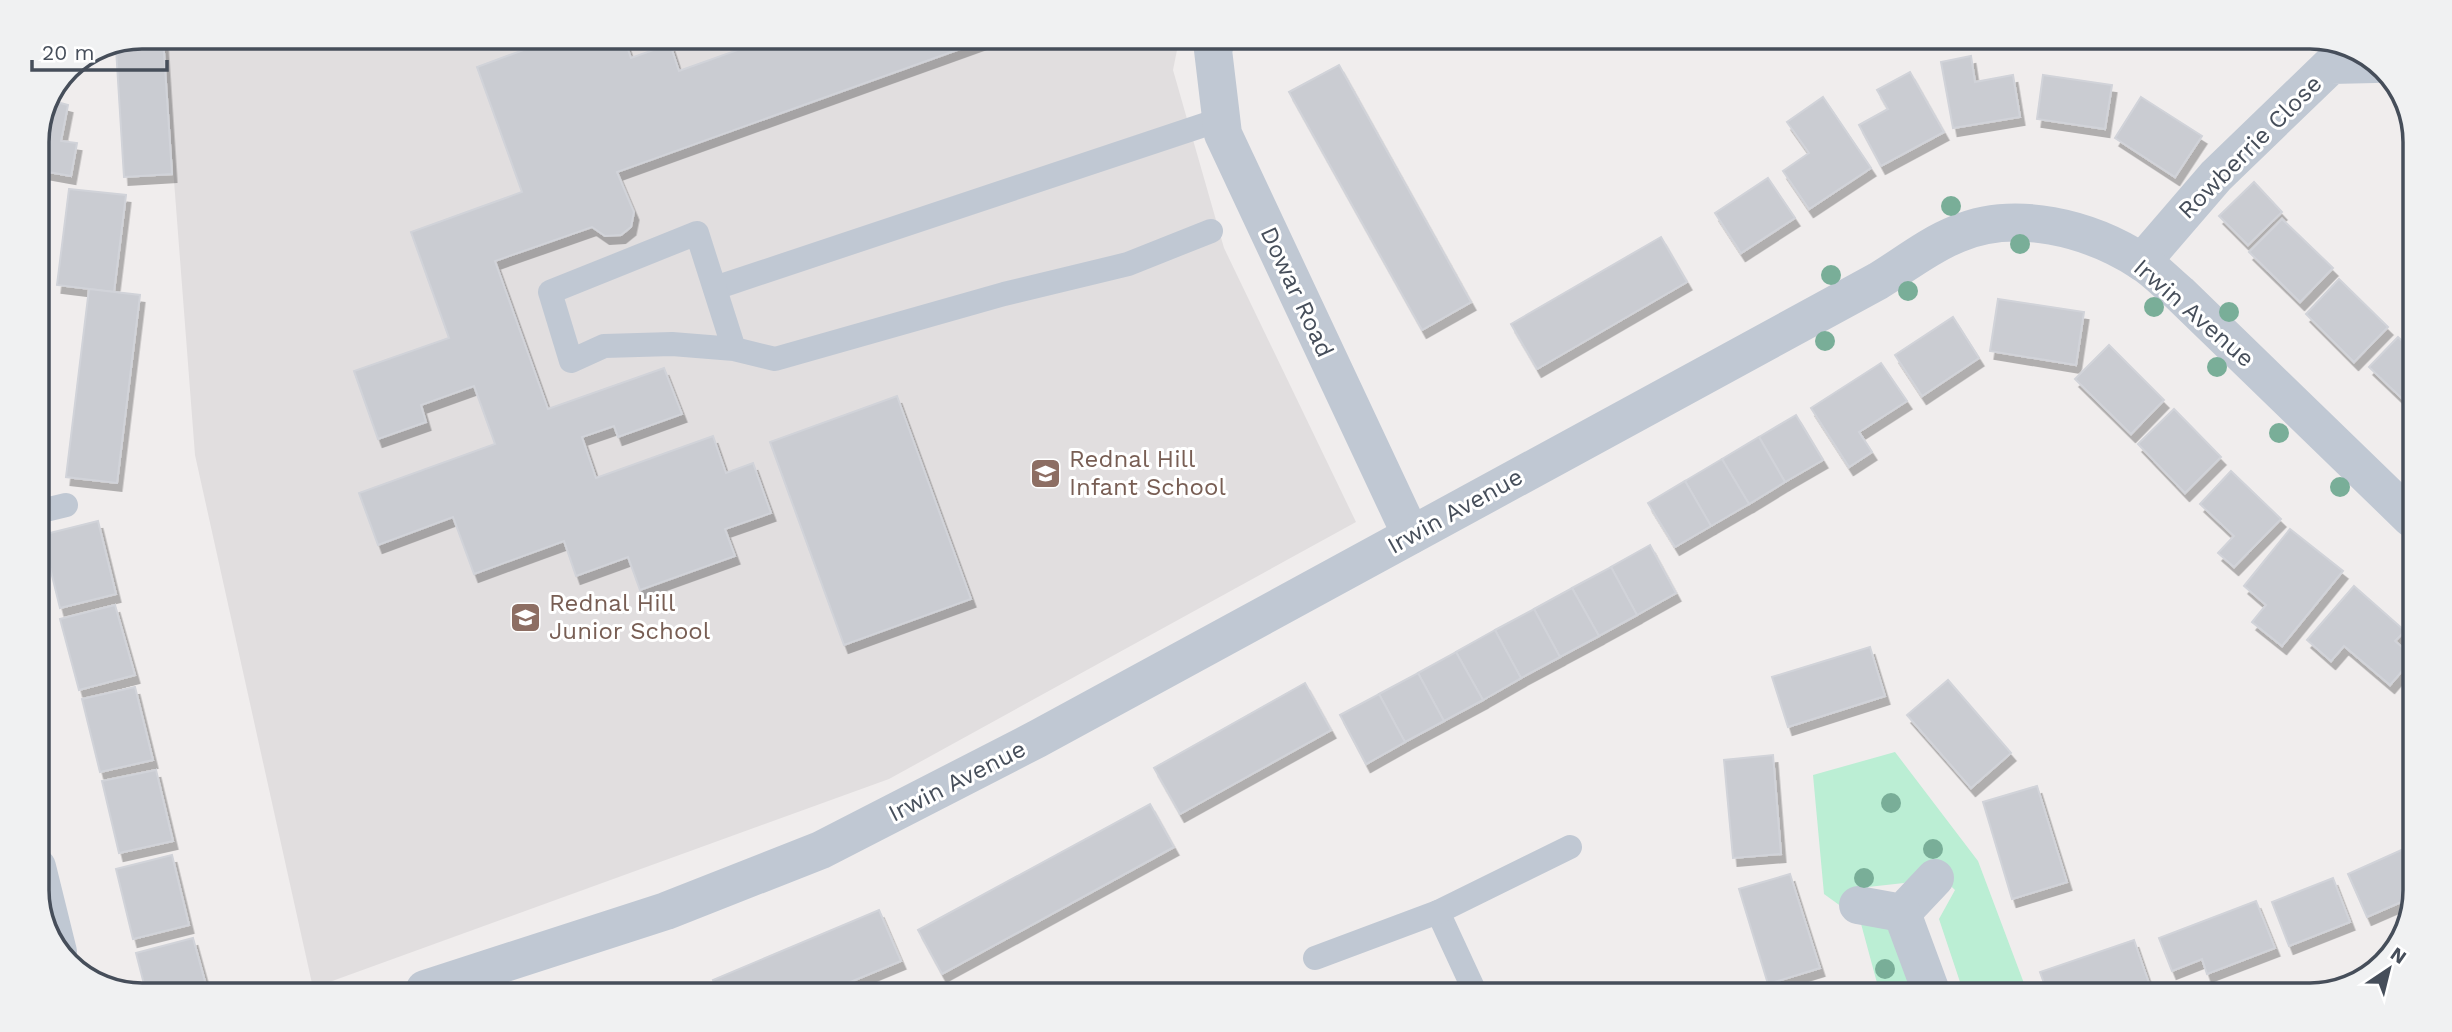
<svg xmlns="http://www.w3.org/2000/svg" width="2452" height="1032" font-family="'Work Sans',sans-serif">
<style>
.education{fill:#e1dedf}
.green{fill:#bbeed4}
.building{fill:#caccd2;stroke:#d1d3d9;stroke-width:2;filter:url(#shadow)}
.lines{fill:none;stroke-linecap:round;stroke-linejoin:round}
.service{stroke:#c0c8d3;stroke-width:24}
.minor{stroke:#c0c8d3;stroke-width:38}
.tree{fill:#79ae98}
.labels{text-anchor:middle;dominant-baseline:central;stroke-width:6;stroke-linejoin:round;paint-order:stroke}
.street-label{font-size:24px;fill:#464e5a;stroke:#fff}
.education-label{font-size:24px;fill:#785e54;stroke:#fff;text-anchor:start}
.rim{fill:none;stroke:#464e5a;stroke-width:3.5}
</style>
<defs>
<filter id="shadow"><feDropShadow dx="4.5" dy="8" stdDeviation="0" flood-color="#0004"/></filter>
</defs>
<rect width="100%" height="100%" fill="#f0eded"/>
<path class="education" d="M163 37 1179 40 1173 70 1224 248 1356 522 889 779 313 988 195 455Z"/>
<path class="green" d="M1895 752 1978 861 2028 994H1964L1939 919 1955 890 1930 866 1904 883 1868 887 1877 921 1897 928 1921 994H1880L1860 920 1824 894 1813 775Z"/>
<g class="building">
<path d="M142 37H163L172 174 124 177 116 48Z"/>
<path d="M556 38H624L631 58 670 44 679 71 768 39 985 40 617 172 634 212 631 227 621 235 605 236 592 227 495 261 548 409 664 368 682 414 618 437 614 426 582 437 596 478 713 436 726 473 753 463 771 513 725 529 735 556 640 590 628 557 576 576 564 541 474 574 453 517 378 545 359 493 495 444 474 386 421 405 426 422 378 439 354 371 449 338 411 232 522 192 477 67Z"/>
<path d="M1971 56 1975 82 2013 75 2020 117 1953 128 1941 62Z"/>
<path d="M1339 65 1471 302 1422 330 1289 92Z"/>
<path d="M1910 72 1944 132 1881 166 1859 125 1888 109 1877 90Z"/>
<path d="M2043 75 2112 85 2105 129 2037 119Z"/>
<path d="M1823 97 1871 168 1809 209 1783 171 1809 153 1787 122Z"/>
<path d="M2141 97 2202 136 2175 177 2115 138Z"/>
<path d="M53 101 68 105 61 141 77 143 71 176 37 170 43 137 37 136Z"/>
<path d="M1768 178 1795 218 1741 253 1715 213Z"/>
<path d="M2254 182 2282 212 2248 245 2219 216Z"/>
<path d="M69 189 126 195 114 292 57 285Z"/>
<path d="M2282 219 2333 268 2300 302 2249 252Z"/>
<path d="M1661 237 1687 282 1537 369 1511 324Z"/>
<path d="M2339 279 2388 327 2354 362 2306 314Z"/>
<path d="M89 289 140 295 117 483 66 477Z"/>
<path d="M1998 299 2084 312 2076 365 1990 351Z"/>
<path d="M1953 317 1979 358 1922 396 1895 355Z"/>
<path d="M2398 337 2413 351 2412 408 2369 367Z"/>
<path d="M2109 345 2164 400 2131 434 2075 379Z"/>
<path d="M1881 363 1907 401 1859 432 1872 452 1849 467 1811 408Z"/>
<path d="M897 396 971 599 844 645 770 442Z"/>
<path d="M2174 409 2221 457 2185 493 2138 444Z"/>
<path d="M1796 415 1823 460 1785 482 1759 437Z"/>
<path d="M1759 437 1785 482 1749 504 1722 459Z"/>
<path d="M1722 459 1749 504 1711 526 1685 481Z"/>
<path d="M2231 471 2281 519 2234 567 2218 553 2234 536 2200 504Z"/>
<path d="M1685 481 1711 526 1675 547 1648 503Z"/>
<path d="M98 521 116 594 60 608 42 535Z"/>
<path d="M2290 529 2343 571 2282 646 2252 622 2266 605 2244 586Z"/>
<path d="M1650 545 1676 593 1637 615 1611 567Z"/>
<path d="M1611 567 1637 615 1599 636 1572 588Z"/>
<path d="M2354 586 2405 631 2395 641 2410 654V662L2390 685 2344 646 2331 661 2307 640Z"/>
<path d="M1572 588 1599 636 1560 657 1534 609Z"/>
<path d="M115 605 135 675 79 690 60 619Z"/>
<path d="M1534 609 1560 657 1521 678 1495 630Z"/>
<path d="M1495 630 1521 678 1483 700 1456 652Z"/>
<path d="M1870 647 1885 696 1788 727 1772 677Z"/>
<path d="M1456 652 1483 700 1444 721 1418 673Z"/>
<path d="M1418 673 1444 721 1405 742 1379 694Z"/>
<path d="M1948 680 2011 753 1971 788 1907 715Z"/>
<path d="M1305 683 1331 730 1180 814 1154 768Z"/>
<path d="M135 687 153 760 100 772 82 699Z"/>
<path d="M1379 694 1405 742 1366 764 1340 715Z"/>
<path d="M1773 755 1781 854 1733 858 1724 760Z"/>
<path d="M156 770 173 841 119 853 102 781Z"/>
<path d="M2037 786 2067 882 2012 899 1983 802Z"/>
<path d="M1150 804 1174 847 942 974 918 930Z"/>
<path d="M2408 847V899L2367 917 2348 874Z"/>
<path d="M172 855 189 925 133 939 116 869Z"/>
<path d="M1790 874 1820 968 1768 984 1739 889Z"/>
<path d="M2333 878 2350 922 2289 946 2272 902Z"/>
<path d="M2256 901 2275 948 2207 974 2202 959 2172 971 2159 938Z"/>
<path d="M879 910 901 961 831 990H717L713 980Z"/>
<path d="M193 938 206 985 196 988H145L136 953Z"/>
<path d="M2134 940 2153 995 2048 994 2040 972Z"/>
</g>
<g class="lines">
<g class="service">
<path d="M715 288 1222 119"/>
<path d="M734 349 697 233 550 292 571 361 604 346 672 344 734 349 775 359 1004 294 1128 264 1211 231"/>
<path d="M37 512 66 505"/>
<path d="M1438 912 1475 992"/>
<path d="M1315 958 1438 912 1570 847"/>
</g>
<g class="minor">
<path d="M1216 41 1213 50 1223 134 1411 535"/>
<path d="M2142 262 2216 176 2331 65 2375 64"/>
<path d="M37 867 58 952"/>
<path d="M1858 905 1902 913 1935 878"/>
<path d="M1902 913 1932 994"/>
<path d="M425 989 666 911 821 850 1037 739 1878 281C1903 266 1929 245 1957 234 2015 209 2090 228 2142 262 2155 270 2167 283 2179 293L2411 518"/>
</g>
</g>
<g class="tree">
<circle cx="1951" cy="206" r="10"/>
<circle cx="2020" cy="244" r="10"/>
<circle cx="1831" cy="275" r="10"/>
<circle cx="1908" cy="291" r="10"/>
<circle cx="2154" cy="307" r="10"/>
<circle cx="2229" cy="312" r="10"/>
<circle cx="1825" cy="341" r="10"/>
<circle cx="2217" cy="367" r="10"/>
<circle cx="2279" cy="433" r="10"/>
<circle cx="2340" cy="487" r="10"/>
<circle cx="1891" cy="803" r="10"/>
<circle cx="1933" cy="849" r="10"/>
<circle cx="1864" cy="878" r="10"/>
<circle cx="1885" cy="969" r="10"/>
</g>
<defs>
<symbol id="school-square" viewBox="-11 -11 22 22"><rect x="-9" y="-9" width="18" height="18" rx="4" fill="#8d6e63" stroke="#fff"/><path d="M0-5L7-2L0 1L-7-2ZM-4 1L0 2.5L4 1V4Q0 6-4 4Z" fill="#fff"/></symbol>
</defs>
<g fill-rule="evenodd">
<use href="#school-square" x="1028" y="456" width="35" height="35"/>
<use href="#school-square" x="508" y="600" width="35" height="35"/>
</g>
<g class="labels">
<g class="street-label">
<text transform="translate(2250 147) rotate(-45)">Rowberrie Close</text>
<text transform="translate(1297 292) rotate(65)">Dowar Road</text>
<text transform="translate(2194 313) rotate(41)">Irwin Avenue</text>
<text transform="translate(1455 511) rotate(-29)">Irwin Avenue</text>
<text transform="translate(957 781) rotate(-27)">Irwin Avenue</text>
</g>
<g class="education-label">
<text x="1069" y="459">Rednal Hill<tspan x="1069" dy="28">Infant School</tspan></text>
<text x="549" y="603">Rednal Hill<tspan x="549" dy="28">Junior School</tspan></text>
</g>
</g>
<path d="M0 0H2452V1032H0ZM142 49H2310A93 93 0 0 1 2403 142V890A93 93 0 0 1 2310 983H142A93 93 0 0 1 49 890V142A93 93 0 0 1 142 49Z" fill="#f0f1f2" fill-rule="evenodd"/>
<path class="rim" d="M142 49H2310A93 93 0 0 1 2403 142V890A93 93 0 0 1 2310 983H142A93 93 0 0 1 49 890V142A93 93 0 0 1 142 49Z"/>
<g transform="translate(2389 969) rotate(35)" stroke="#ffffff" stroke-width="5" paint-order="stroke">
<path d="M0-5L12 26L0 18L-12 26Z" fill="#464e5a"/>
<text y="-10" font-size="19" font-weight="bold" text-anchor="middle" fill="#464e5a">N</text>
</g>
<path d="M32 60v10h135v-10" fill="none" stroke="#464e5a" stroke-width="3.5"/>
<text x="42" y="60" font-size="21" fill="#464e5a" stroke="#ffffff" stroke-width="5" paint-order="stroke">20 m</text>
</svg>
